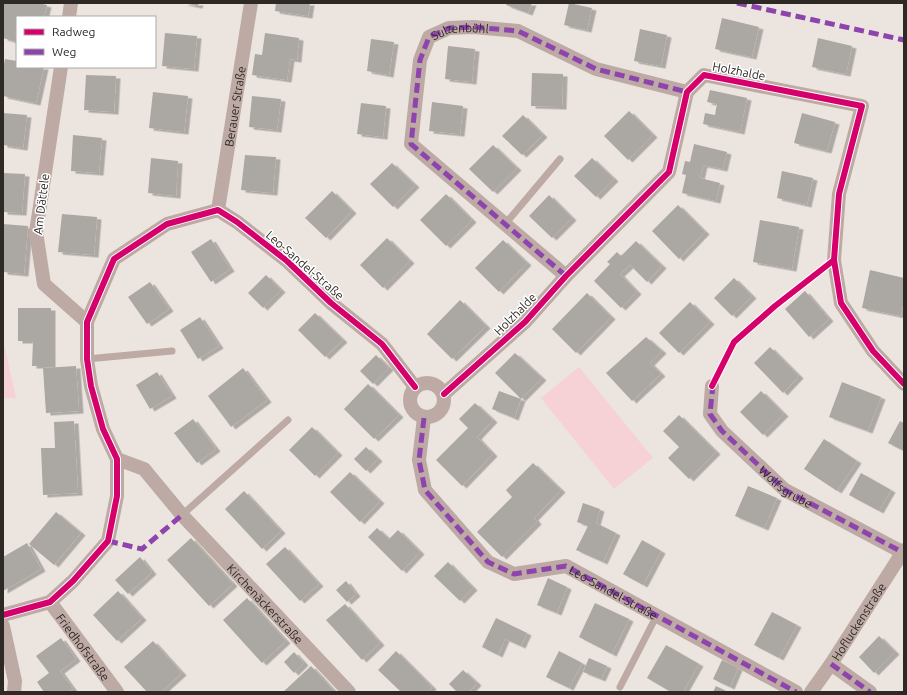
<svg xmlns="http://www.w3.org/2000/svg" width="907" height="695" font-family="Ubuntu,sans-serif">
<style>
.green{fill:#f6d1d6}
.building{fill:#aba7a2;filter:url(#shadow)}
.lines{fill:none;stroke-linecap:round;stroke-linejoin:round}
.service{stroke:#beaaa4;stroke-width:7}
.minor{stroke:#beaaa4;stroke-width:14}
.quiet{stroke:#8e44ad;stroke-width:5;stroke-dasharray:10 5;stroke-linecap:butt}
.cycleway-casing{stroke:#fff;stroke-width:8}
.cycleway{stroke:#d6006c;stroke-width:6}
.labels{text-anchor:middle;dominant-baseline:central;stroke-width:3;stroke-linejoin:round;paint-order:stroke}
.street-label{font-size:12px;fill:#2e2925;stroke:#fff}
</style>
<defs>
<filter id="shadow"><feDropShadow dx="4.5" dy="2.5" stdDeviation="0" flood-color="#0004"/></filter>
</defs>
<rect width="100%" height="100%" fill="#ece5df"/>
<g class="green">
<path d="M3 339 16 398H3Z"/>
<path d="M579 367 653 458 614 489 541 398Z"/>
</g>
<g class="building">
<path d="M4 3H38L47 5 44 17H17V42L3 38Z"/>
<path d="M182 3H199L198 6Z"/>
<path d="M276 3H310L308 16 275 11Z"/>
<path d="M507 3H532L528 13 506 5Z"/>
<path d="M569 3 592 8 587 30 564 25Z"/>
<path d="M722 18 759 27 752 57 715 49Z"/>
<path d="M640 29 667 35 661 66 634 61Z"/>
<path d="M165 33 197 36 194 69 162 66Z"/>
<path d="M265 33 299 38 297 60 290 59 287 80 252 75 255 54 262 55Z"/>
<path d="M818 38 852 46 846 74 812 67Z"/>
<path d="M371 39 394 42 389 75 367 71Z"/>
<path d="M448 46 475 49 472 82 445 79Z"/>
<path d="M5 59 17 61V67H44L36 103 3 96V69Z"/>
<path d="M532 73 563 74 562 107 531 106Z"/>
<path d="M86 75 116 76 114 112 84 110Z"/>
<path d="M710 90 747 98 740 132 703 124 705 113 715 115 716 109 717 104 707 102Z"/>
<path d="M153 92 188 96 184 132 149 128Z"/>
<path d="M252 96 281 99 277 130 249 127Z"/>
<path d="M432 102 463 106 460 134 429 131Z"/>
<path d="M361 103 386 106 383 137 357 134Z"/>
<path d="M629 111 653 135 628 160 604 136Z"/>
<path d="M3 113 27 115 23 148 3 145Z"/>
<path d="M802 113 835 122 827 151 794 143Z"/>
<path d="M523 115 543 135 522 155 502 136Z"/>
<path d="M73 135 102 138 99 173 71 171Z"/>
<path d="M694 144 727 152 723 169 703 165 700 178 720 183 716 201 682 193 686 175 682 174 685 161 690 162Z"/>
<path d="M493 145 517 168 493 192 469 169Z"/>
<path d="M245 155 276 157 273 193 241 190Z"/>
<path d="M151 158 178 161 176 196 148 193Z"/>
<path d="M592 158 614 179 596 197 574 176Z"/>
<path d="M392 163 415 185 393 207 370 184Z"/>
<path d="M782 171 813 178 807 205 777 198Z"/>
<path d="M3 173 25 174 22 213 3 212Z"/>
<path d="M332 191 352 211 326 238 305 218Z"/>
<path d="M446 194 472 220 446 246 420 220Z"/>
<path d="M549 195 572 218 552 238 529 216Z"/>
<path d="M678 205 705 232 679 259 652 231Z"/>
<path d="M62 214 97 217 94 255 58 252Z"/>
<path d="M760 220 799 227 792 269 753 262Z"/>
<path d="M3 224 28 226 24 274 3 272Z"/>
<path d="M387 238 410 261 383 288 360 265Z"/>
<path d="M211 239 230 269 211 282 191 252Z"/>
<path d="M503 240 527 263 499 292 475 268Z"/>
<path d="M636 241 662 266 647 282 630 265 620 274 637 292 621 308 594 281 610 264 607 262 617 252 621 256Z"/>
<path d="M870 270 904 278V300L901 316 862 308Z"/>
<path d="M266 275 281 290 263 308 248 293Z"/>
<path d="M734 278 752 296 732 316 714 298Z"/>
<path d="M150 282 169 309 147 324 128 297Z"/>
<path d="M805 291 829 319 809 337 785 309Z"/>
<path d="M587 293 611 317 576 353 552 329Z"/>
<path d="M460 300 486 326 452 359 427 334Z"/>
<path d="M690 302 710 322 679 353 659 333Z"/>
<path d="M18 308H51V366H32L33 341H18Z"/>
<path d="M315 313 343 340 325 357 298 330Z"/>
<path d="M200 317 219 346 198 359 180 330Z"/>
<path d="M646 337 662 351 650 363 661 374 632 401 606 373Z"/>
<path d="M770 347 799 376 783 393 754 363Z"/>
<path d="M515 353 542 378 521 399 495 373Z"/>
<path d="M376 355 389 368 373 384 360 371Z"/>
<path d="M76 366 79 411 46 413 43 368Z"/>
<path d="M243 368 267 400 231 427 208 396Z"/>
<path d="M157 372 172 396 150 409 136 385Z"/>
<path d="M842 382 881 397 868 431 829 417Z"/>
<path d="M368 384 399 415 374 439 344 409Z"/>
<path d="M499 391 521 399 514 418 492 409Z"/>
<path d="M761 391 784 414 763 435 740 412Z"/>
<path d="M475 403 493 420 477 437 493 454 462 486 436 460 468 428 459 419Z"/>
<path d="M679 415 716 452 689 479 668 458 679 447 663 431Z"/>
<path d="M193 419 216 449 197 463 174 433Z"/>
<path d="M74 421 78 493 43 495 41 448H55L54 422Z"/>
<path d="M900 421 904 423V451L888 443Z"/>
<path d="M312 427 338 453 315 476 289 450Z"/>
<path d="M824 439 857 461 837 491 804 469Z"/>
<path d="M366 447 378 459 366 471 354 459Z"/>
<path d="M533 463 561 490 534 518 537 522 502 557 477 532 512 497 506 490Z"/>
<path d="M350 472 380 501 360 522 330 492Z"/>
<path d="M861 473 891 490 879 511 849 495Z"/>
<path d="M748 486 777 498 764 528 735 516Z"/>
<path d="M244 491 281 531 262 549 225 509Z"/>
<path d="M583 503 600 509 596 523 616 533 603 562 576 550 588 526 577 522Z"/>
<path d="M56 512 81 533 54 565 29 544Z"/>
<path d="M377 528 389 539 398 530 420 552 402 571 368 537Z"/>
<path d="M191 538 233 584 209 606 167 560Z"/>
<path d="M642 540 661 551 643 585 623 574Z"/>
<path d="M27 543 41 569 3 591V557Z"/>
<path d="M285 547 319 584 300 601 266 564Z"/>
<path d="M140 557 152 572 128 594 115 580Z"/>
<path d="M448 562 473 588 460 601 434 576Z"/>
<path d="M548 578 567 587 557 613 537 605Z"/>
<path d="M346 581 356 594 347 602 336 590Z"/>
<path d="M118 591 142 618 117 641 93 615Z"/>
<path d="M247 598 286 641 262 663 223 620Z"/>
<path d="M595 603 629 619 612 654 579 637Z"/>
<path d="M345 604 380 643 362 660 326 620Z"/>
<path d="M772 612 797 625 779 658 754 645Z"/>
<path d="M496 618 527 633 521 646 505 639 498 655 482 647Z"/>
<path d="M879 636 895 652 874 673 859 657Z"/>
<path d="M61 638 76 659 60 671 73 689 68 692H44L37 682 49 673 36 656Z"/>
<path d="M153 641 182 673 161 692H147L124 667Z"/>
<path d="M666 645 699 664 683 692H671L647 678Z"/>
<path d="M396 651 432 687 428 692H401L378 670Z"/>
<path d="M559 651 582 663 569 688 546 677Z"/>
<path d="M294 652 304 663 294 673 284 662Z"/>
<path d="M589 658 607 666 601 679 583 672Z"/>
<path d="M722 660 738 668 730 687 713 679Z"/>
<path d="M311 666 335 692H283Z"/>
<path d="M463 670 477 683 469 692H457L449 684Z"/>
<path d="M716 686 728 692H713Z"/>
</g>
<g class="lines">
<g class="service">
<path d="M506 223 560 159"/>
<path d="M87 359 172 351"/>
<path d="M182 515 288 420"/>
<path d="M620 687 657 615"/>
</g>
<g class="minor">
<path d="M69 17 71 3"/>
<path d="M61 67 36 232 44 284 87 322"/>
<path id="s1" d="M218 210 251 3"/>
<path id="s2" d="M566 276 411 144 420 60 429 37 449 28 473 27 518 31 596 69 687 92"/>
<circle cx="427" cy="400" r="17"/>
<path d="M712 386 710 414 722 431 785 490 902 552"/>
<path d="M444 394 525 322 566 276 669 172 687 92 704 75 862 106 839 194 834 260 841 303 873 351 904 384"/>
<path id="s3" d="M424 418 419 460 425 490 488 562 514 574 566 566 796 692"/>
<path id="s4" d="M117 459 144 469 182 515 349 692"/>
<path id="s5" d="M50 602 117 692"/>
<path d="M3 615 50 602 73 581 108 541 117 496V459L103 429 91 386 87 359V322L114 259 167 224 218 210 237 222 287 261 331 303 382 344 415 387"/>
<path d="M3 626 15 681 14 692"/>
<path d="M831 664 870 692"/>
<path id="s6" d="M811 692 831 664 904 550"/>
</g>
<g class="quiet">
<path d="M737 3 904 40"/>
<path d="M566 276 411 144 420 60 429 37 449 28 473 27 518 31 596 69 687 92"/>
<path id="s7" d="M713 384 710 414 722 431 785 490 902 552"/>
<path d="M424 418 419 460 425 490 488 562 514 574 566 566 796 692"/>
<path d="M108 541 142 549 182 515"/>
<path d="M831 664 870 692"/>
</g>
<defs>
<g id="cycleway">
<path d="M712 386 734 342 775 306 834 260"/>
<path d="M444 394 525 322 566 276 669 172 687 92 704 75 862 106 839 194 834 260 841 303 873 351 904 384"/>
<path d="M3 615 50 602 73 581 108 541 117 496V459L103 429 91 386 87 359V322L114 259 167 224 218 210 237 222 287 261 331 303 382 344 415 387"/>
</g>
</defs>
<use href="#cycleway" class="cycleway-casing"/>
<use href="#cycleway" class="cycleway"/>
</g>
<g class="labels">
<g class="street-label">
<text stroke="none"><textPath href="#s2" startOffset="345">Sulzenbühl</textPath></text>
<text transform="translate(739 71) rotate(11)">Holzhalde</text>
<text stroke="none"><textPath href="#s1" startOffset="105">Berauer Straße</textPath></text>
<text transform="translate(41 204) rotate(-83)">Am Dättele</text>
<text transform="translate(305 265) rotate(41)">Leo-Sandel-Straße</text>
<text transform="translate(515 314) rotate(-45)">Holzhalde</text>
<text stroke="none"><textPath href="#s7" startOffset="136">Wolfsgrube</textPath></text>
<text stroke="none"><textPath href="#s3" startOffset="304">Leo-Sandel-Straße</textPath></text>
<text stroke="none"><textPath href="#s4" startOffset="210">Kirchenäckerstraße</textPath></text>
<text stroke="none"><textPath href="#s6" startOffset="85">Hofluckenstraße</textPath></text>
<text stroke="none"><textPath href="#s5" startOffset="56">Friedhofstraße</textPath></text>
</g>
</g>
<rect width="907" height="695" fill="none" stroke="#2e2925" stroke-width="8"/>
<rect x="16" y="16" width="140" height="52" fill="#ffffff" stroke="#aba9a8"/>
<rect x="24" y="29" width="20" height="6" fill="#d6006c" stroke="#aba9a8"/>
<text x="52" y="36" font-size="12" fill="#2e2925">Radweg</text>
<rect x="24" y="49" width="20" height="6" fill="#8e44ad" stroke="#aba9a8"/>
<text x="52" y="56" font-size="12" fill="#2e2925">Weg</text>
</svg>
